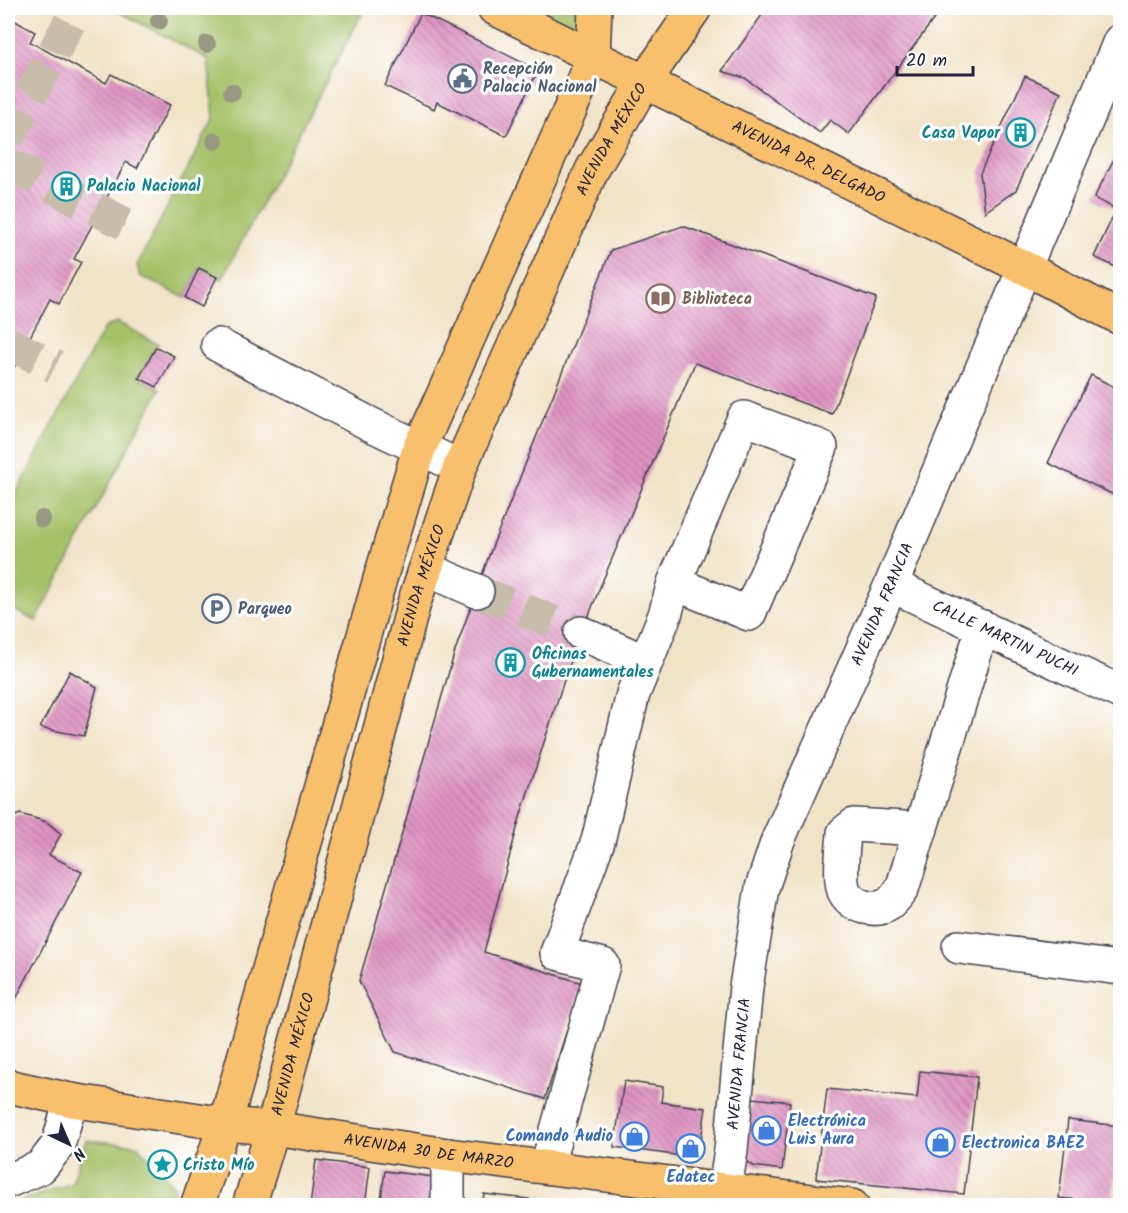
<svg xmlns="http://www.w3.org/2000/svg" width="1128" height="1213" font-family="Kalam,sans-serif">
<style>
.green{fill:#a5c168;stroke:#647252;stroke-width:1.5}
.building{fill:url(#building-back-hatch)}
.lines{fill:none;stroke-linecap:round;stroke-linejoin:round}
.minor-tunnel{stroke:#c8bcab;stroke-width:33;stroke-dasharray:33 16;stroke-linecap:butt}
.minor-casing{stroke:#413f50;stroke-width:36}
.major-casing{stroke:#413f50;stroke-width:36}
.minor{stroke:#fff;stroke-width:33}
.major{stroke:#f8bf6c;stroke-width:33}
.tree{fill:#989883}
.labels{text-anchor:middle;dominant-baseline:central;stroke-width:6;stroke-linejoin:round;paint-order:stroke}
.service-label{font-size:16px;font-weight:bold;fill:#4e5e75;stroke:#fff;text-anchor:start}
.culture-label{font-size:16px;font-weight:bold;fill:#0d838f;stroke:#fff;text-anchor:start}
.street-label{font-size:16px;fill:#22223b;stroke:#fff}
.education-label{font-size:16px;font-weight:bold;fill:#785e54;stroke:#fff;text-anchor:start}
.shop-label{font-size:16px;font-weight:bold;fill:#366cbe;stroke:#fff;text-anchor:start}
</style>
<defs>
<pattern id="building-back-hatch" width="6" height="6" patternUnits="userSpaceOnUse" patternTransform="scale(1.5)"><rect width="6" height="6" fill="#df93c2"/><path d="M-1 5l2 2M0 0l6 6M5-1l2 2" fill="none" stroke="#b4789f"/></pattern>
</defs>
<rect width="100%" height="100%" fill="#fff"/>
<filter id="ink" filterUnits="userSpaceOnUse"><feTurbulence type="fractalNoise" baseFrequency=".0167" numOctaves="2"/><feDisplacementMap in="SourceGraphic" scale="12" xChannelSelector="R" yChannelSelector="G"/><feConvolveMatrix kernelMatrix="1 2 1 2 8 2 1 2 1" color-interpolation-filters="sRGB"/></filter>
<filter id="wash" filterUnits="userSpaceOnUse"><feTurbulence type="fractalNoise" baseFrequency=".008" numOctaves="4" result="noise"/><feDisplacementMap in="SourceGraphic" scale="24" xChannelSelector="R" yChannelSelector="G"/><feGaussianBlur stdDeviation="1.35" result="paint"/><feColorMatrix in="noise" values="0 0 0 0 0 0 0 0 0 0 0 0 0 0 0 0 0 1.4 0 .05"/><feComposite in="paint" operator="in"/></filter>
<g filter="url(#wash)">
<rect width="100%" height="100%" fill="#f1e3c7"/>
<g class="green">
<path d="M112 8H365L222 279 199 268 185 298 140 276 137 265 214 118 208 59Z"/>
<path d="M506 8H578L580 45Z"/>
<path d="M117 322 158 344 139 378 160 389 36 621 8 607V509L104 328Z"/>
<path d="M86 1140 137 1145 175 1187 168 1205H10L72 1183Z"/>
</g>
<g id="blocks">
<g class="building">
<path d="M767 8H942L849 134 830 120 820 133 745 78 722 71Z"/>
<path d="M421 13 538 70 506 136 437 102 434 109 385 86Z"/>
<path d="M8 17 35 32 30 42 106 83 111 74 170 105 137 168 126 162 74 259 81 262 59 304 50 299 8 379Z"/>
<path d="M1025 76 1061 92 1016 190 985 212 980 173Z"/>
<path d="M1114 159 1120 162V211L1094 198Z"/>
<path d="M1115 212 1120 214V269L1094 257Z"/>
<path d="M683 226 876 298 832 414 695 363 600 587 566 674 520 817 484 952 582 983 545 1099 395 1052 359 981 455 651 491 550 611 250Z"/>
<path d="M199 268 217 277 202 307 185 298Z"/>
<path d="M156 347 174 356 157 387 139 378Z"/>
<path d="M1091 375 1120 390V498L1048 463Z"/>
<path d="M70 671 97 687 84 736 40 728Z"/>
<path d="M20 814 47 822 61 834 49 855 82 872 8 1014V819Z"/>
<path d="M920 1071 977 1077 964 1194 816 1179 827 1089 917 1098Z"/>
<path d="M624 1081 663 1087 661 1102 706 1108 698 1158 614 1147Z"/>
<path d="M752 1098 790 1102 782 1170 753 1166 745 1159Z"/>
<path d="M1068 1120 1120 1126 1112 1203 1059 1198Z"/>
<path d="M316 1160 370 1167 365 1206H310Z"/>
<path d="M385 1171 442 1178 439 1206H380Z"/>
<path d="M484 1194 529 1199 528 1206H482Z"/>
</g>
</g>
</g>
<g filter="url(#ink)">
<use href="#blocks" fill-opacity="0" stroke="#413f50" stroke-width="1.5"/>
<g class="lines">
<g class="minor-tunnel">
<path d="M8 138 74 14"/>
<path d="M8 164 131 227"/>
<path d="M8 343 55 367"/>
<path d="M477 591 581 633"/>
</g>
<defs>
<g id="minor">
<path d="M218 345 370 424 460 467"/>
<path d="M426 569 477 591"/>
<path id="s1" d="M891 585 1120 692"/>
<path d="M581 633 645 662"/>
<path d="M921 829 854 825 844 833C843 847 839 878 844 891 852 907 875 913 889 904 894 900 898 894 902 889L983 627"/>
<path d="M959 947 1120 968"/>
<path d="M547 1166 603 965 557 953 598 841 633 694 665 615 674 583 744 418 821 447 749 614 674 583"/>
<path d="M8 1181 41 1167 58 1145 71 1100"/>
<path id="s2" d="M725 1189 731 1150 746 987 762 888 778 840 891 585 1120 41"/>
<path d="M448 1206V1155"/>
</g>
<g id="major">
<path id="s3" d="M494 8 1025 268 1120 318"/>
<path id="s4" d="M8 1086 71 1100 225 1124 273 1128 448 1155 852 1206"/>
<path d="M197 1206 225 1124 380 579 419 449 593 58 595 8"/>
<path id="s5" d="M249 1206 273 1128 414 603 460 467 592 170 645 81 695 8"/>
</g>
</defs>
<use href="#minor" class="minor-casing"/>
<use href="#major" class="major-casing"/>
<use href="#minor" class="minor"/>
<use href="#major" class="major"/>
</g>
<g class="tree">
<circle cx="159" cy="21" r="9"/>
<circle cx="207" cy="44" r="9"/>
<circle cx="232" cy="92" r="9"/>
<circle cx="215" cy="141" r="9"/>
<circle cx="42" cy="519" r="9"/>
</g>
</g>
<defs>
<symbol id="civic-ring" viewBox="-11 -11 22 22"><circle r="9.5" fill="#fff" stroke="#5c6f8a" stroke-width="1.5"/><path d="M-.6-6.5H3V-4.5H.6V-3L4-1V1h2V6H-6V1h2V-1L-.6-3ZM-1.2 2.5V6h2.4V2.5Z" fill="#5c6f8a"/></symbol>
<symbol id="building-ring" viewBox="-11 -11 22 22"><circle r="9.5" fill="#fff" stroke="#0f9aa8" stroke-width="1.5"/><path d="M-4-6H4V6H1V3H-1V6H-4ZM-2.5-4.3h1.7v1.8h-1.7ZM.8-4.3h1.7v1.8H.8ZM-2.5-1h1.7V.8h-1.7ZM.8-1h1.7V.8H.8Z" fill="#0f9aa8"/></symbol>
<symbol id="library-ring" viewBox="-11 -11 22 22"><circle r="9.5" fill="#fff" stroke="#8d6e63" stroke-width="1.5"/><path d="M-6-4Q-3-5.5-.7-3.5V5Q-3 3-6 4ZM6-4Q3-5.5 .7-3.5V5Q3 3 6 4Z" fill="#8d6e63"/></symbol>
<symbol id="parking-ring" viewBox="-11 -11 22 22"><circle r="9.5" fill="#fff" stroke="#5c6f8a" stroke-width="1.5"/><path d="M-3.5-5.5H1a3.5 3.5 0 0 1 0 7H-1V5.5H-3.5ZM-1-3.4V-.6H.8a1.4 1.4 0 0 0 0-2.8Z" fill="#5c6f8a"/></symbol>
<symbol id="shop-ring" viewBox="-11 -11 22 22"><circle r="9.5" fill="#fff" stroke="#3f7fe0" stroke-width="1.5"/><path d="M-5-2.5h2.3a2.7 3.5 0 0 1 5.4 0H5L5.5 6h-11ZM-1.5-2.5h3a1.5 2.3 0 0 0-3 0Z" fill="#3f7fe0"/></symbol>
<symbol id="sight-ring" viewBox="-11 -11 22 22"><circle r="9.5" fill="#fff" stroke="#0f9aa8" stroke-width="1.5"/><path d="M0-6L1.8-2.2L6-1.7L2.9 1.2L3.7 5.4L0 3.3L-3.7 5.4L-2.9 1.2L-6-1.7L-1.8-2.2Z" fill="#0f9aa8"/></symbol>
</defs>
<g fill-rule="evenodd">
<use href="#civic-ring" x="446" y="62" width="33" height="33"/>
<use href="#building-ring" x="1004" y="116" width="33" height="33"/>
<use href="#building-ring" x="50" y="170" width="33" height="33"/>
<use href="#library-ring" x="644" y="282" width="33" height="33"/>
<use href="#parking-ring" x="200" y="592" width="33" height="33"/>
<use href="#building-ring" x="494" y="646" width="33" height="33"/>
<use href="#shop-ring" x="750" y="1114" width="33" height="33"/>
<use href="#shop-ring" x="618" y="1120" width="33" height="33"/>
<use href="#shop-ring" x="924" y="1126" width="33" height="33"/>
<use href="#shop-ring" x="674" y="1132" width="33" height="33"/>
<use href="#sight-ring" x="146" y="1148" width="33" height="33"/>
</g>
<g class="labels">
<g class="service-label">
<text x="483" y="69">Recepción<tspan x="483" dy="18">Palacio Nacional</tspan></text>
<text x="238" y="609">Parqueo</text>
</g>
<g class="culture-label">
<text x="1000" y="133" text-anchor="end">Casa Vapor</text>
<text x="87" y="186">Palacio Nacional</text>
<text x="532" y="654">Oficinas<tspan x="532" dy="18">Gubernamentales</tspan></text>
<text x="183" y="1165">Cristo Mío</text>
</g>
<g class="street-label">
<text stroke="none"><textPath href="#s5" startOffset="1130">AVENIDA MÉXICO</textPath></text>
<text stroke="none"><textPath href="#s3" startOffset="350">AVENIDA DR. DELGADO</textPath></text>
<text stroke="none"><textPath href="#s5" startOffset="644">AVENIDA MÉXICO</textPath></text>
<text stroke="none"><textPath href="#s2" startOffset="612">AVENIDA FRANCIA</textPath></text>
<text stroke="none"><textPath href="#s1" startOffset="126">CALLE MARTIN PUCHI</textPath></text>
<text stroke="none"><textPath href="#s5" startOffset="158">AVENIDA MÉXICO</textPath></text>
<text stroke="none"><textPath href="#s2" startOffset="126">AVENIDA FRANCIA</textPath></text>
<text stroke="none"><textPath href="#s4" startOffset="426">AVENIDA 30 DE MARZO</textPath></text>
</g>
<g class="education-label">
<text x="682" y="299">Biblioteca</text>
</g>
<g class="shop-label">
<text x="788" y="1121">Electrónica<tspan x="788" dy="18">Luis Aura</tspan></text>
<text x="613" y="1136" text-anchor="end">Comando Audio</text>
<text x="962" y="1143">Electronica BAEZ</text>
<text x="691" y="1177" text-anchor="middle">Edatec</text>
</g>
</g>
<rect width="1128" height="1213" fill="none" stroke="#fff" stroke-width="30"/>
<g transform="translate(69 1144) rotate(136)" stroke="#ffffff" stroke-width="4.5" paint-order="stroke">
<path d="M0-4.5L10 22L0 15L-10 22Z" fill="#22223b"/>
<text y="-9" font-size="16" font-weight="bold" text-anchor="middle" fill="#22223b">N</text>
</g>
<path d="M897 66v9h76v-9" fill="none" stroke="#22223b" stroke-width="3"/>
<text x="906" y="66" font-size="18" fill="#22223b" stroke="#ffffff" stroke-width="4.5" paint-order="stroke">20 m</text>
</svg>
